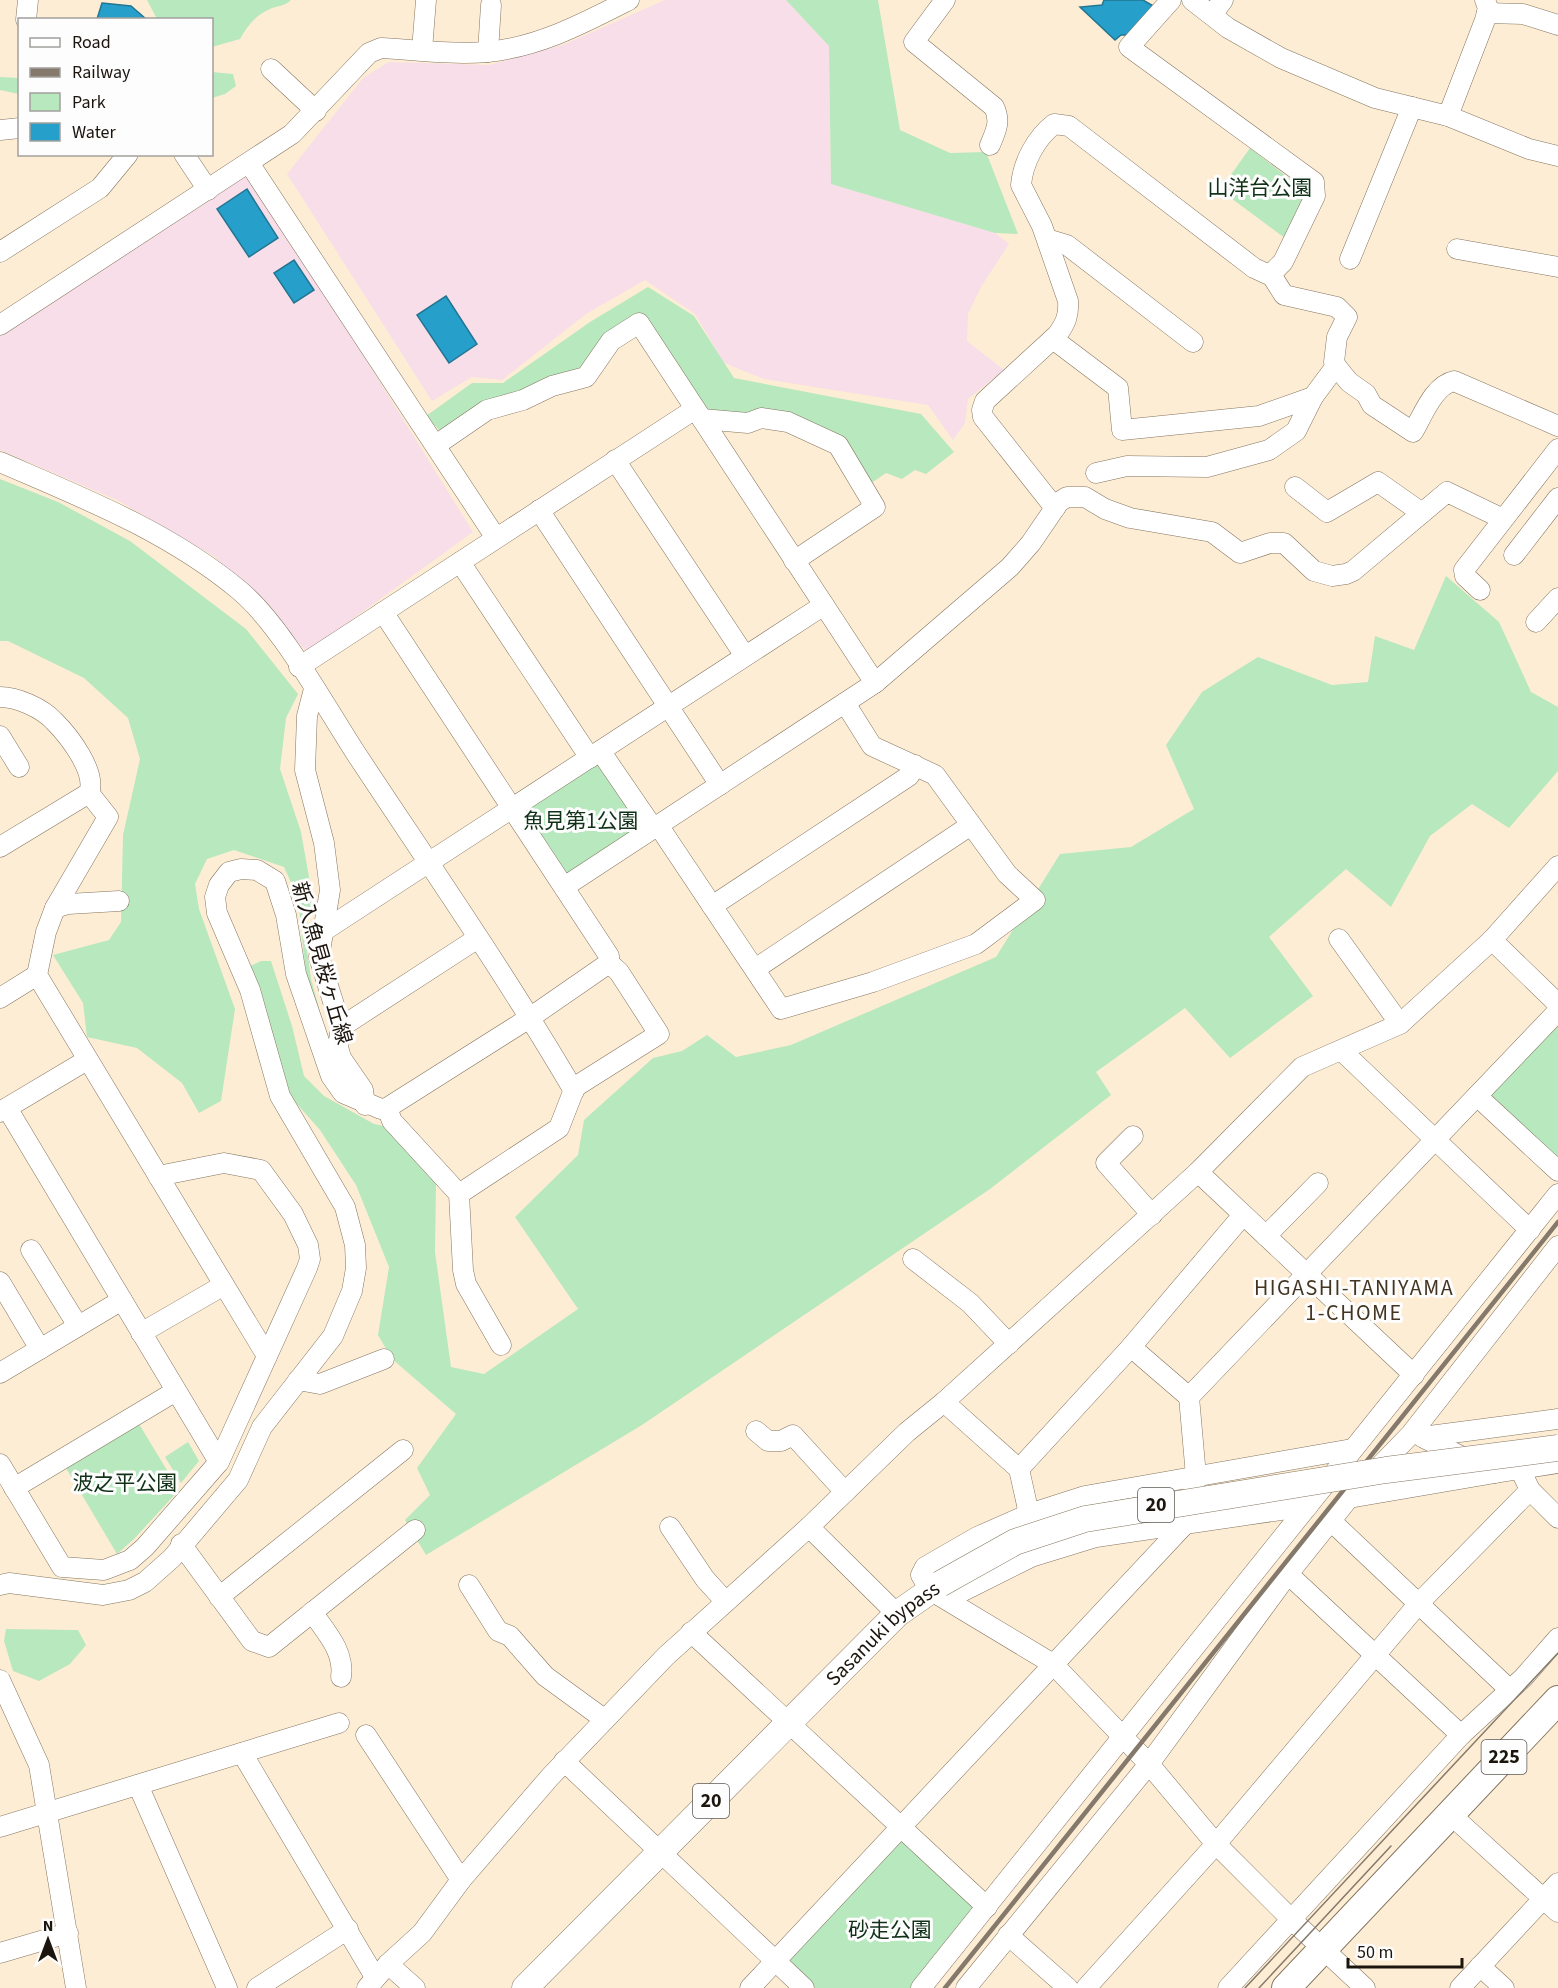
<svg xmlns="http://www.w3.org/2000/svg" width="1558" height="1988" font-family="'Source Sans 3','Noto Sans JP',sans-serif">
<style>
.education{fill:#f7dee9}
.green{fill:#b7e8be}
.water{fill:#269fcb;stroke:#237692;stroke-width:1.5}
.lines{fill:none;stroke-linecap:round;stroke-linejoin:round}
.minor-casing{stroke:#84755f;stroke-width:21}
.major-casing{stroke:#84755f;stroke-width:27}
.highway-casing{stroke:#84755f;stroke-width:30}
.minor{stroke:#fff;stroke-width:20}
.major{stroke:#fff;stroke-width:26}
.highway{stroke:#fff;stroke-width:28}
.tram{stroke:#84796a;stroke-width:1.5}
.rail{stroke:#84796a;stroke-width:4.5}
.major-bridge-casing{stroke:#84755f;stroke-width:27;stroke-linecap:butt}
.major-bridge{stroke:#fff;stroke-width:26}
.labels{text-anchor:middle;dominant-baseline:central;stroke-width:6;stroke-linejoin:round;paint-order:stroke}
.shield{fill:#fdfdfd;stroke:#5f5b55;stroke-width:1.5}
.shield-label{font-size:20px;font-weight:bold;fill:#1b150d}
.park-label{font-size:21px;fill:#103117;stroke:#fdfdfd}
.street-label{font-size:21px;fill:#1b150d;stroke:#fdfdfd}
.neighbourhood-label{font-size:22px;letter-spacing:1.5px;fill:#433522;stroke:#fdfdfd}
</style>
<rect width="100%" height="100%" fill="#feedd5"/>
<g class="education">
<path d="M665 0H786L829 46 831 184 995 233 1009 244 981 287 968 314 967 341 1004 370 968 399 965 423 953 440 928 405 764 379 724 363 695 314 645 280 586 314 502 380 472 377 432 401 287 174 363 78 389 62 489 65 565 44Z"/>
<path d="M245 175 252 176 473 532 307 652 215 557 117 500 0 450V332Z"/>
</g>
<g class="green">
<path d="M147 0H291C284 7 278 5 270 9 255 15 247 27 240 39L212 47V20L157 19Z"/>
<path d="M786 0H878L900 130 950 153 986 152 1018 234 995 233 831 184 829 46Z"/>
<path d="M212 72 233 74 236 86 225 94 212 98Z"/>
<path d="M0 77 19 78V94L0 90Z"/>
<path d="M1250 148 1304 190 1305 200 1286 239 1220 190Z"/>
<path d="M648 287 694 316 734 378 921 414 954 452 926 474 915 470 902 479 886 473 870 484 842 442 715 416 695 396 642 316 583 368 443 434 426 416 472 383H503L590 322Z"/>
<path d="M0 479 58 502 130 541 246 629 298 694 286 718 280 769 301 832 309 877 312 899 305 936 311 979 328 1041 306 976 298 898 284 867 234 850 207 859 195 884 199 909 235 1009 221 1101 199 1113 182 1083 137 1048 87 1037 83 1003 53 955 109 940 121 922 123 835 140 759 128 718 84 678 8 641H0Z"/>
<path d="M1446 576 1499 622 1531 692 1558 707V771L1509 828 1472 804 1430 836 1391 907 1346 869 1269 937 1313 996 1230 1058 1185 1008 1096 1072 1111 1095 990 1189 642 1425 426 1555 405 1520 430 1495 417 1468 456 1414 392 1359 378 1335 389 1267 356 1185 320 1130 280 1085 250 966 261 961H271L292 1026 304 1076 324 1096 374 1124 389 1127 436 1184 435 1252 451 1367 484 1374 578 1309 515 1217 578 1155 584 1120 653 1058 682 1051 707 1035 736 1057 791 1045 996 957 1060 854 1131 847 1194 809 1166 745 1202 692 1258 657 1332 685 1368 682 1375 636 1414 650Z"/>
<path d="M599 763 641 820V828L569 876 562 872 524 810Z"/>
<path d="M1558 1022V1169L1487 1093Z"/>
<path d="M139 1424 179 1490 134 1539 117 1554 66 1468Z"/>
<path d="M188 1442 199 1461 181 1483 165 1457Z"/>
<path d="M6 1629 78 1630 86 1645 70 1664 39 1681 13 1671 4 1641Z"/>
<path d="M907 1840 977 1904 916 1988H815L789 1964 790 1956 896 1841Z"/>
</g>
<g class="water">
<path d="M1104 0H1143L1155 7 1128 35H1121L1115 40 1080 7 1102 5Z"/>
<path d="M102 3 131 6 146 19H97Z"/>
<path d="M247 189 278 238 249 257 217 209Z"/>
<path d="M294 260 314 290 294 303 274 273Z"/>
<path d="M446 296 477 344 449 363 417 315Z"/>
</g>
<g class="lines">
<defs>
<g id="minor">
<path d="M945 0 914 42 994 107C1001 121 996 131 990 145"/>
<path d="M1192 0 1228 28 1281 58 1375 98 1448 116 1529 149 1558 156"/>
<path d="M1487 13 1523 14 1558 25"/>
<path d="M1212 15 1223 0"/>
<path d="M26 20 28 0"/>
<path d="M422 50 426 0"/>
<path d="M488 52 491 5"/>
<path d="M271 69 316 111"/>
<path d="M1448 116 1485 20 1488 8 1485 0"/>
<path d="M0 130 20 128"/>
<path d="M184 154 208 190"/>
<path d="M249 163 496 538"/>
<path d="M1047 239 1067 245 1193 342"/>
<path d="M1457 249 1558 267"/>
<path d="M0 252 100 188 128 154"/>
<path d="M1350 259 1412 107"/>
<path d="M1270 273 1284 295 1337 307 1347 317 1337 337 1334 362 1336 366 1349 382 1366 394 1372 405 1413 432C1423 415 1434 385 1454 381L1558 426"/>
<path d="M0 325 292 134 369 53 381 48C416 50 452 55 487 52 539 47 584 23 629 0"/>
<path d="M1053 339 1118 388 1122 430 1259 416 1313 397 1336 366"/>
<path d="M702 419 748 423 761 418 788 422 838 445 875 507 794 561"/>
<path d="M436 445 487 410 523 400 552 386 586 377 611 341 639 323 875 683 564 887"/>
<path d="M615 460 745 656"/>
<path d="M0 462C83 498 168 531 239 590 281 625 324 704 355 752 429 864 506 975 574 1091"/>
<path d="M1096 473 1127 466 1207 467 1269 450 1296 431 1313 397"/>
<path d="M1295 487 1327 512 1378 482 1422 513"/>
<path d="M1055 508 983 417 982 410 985 401 1057 335C1066 323 1069 315 1068 301L1042 226 1021 185C1023 162 1036 138 1054 124L1069 126 1254 268 1267 274 1273 272 1283 262 1315 196 1314 182 1129 47 1171 0"/>
<path d="M539 510 720 785"/>
<path d="M1514 555 1558 498"/>
<path d="M460 562 590 758"/>
<path d="M1480 590 1465 576 1464 570 1558 449"/>
<path d="M1536 622 1558 598"/>
<path d="M299 667 695 409"/>
<path d="M875 683 1010 567 1031 543 1059 502 1067 497H1085L1105 509 1130 518 1212 532 1240 553 1270 543H1284L1314 571 1332 576 1346 574 1353 571 1447 492 1503 519"/>
<path d="M314 689 307 716 305 770 324 843 330 890 319 957 341 1027 338 1047 341 1058 363 1090 365 1105"/>
<path d="M0 697C17 697 42 708 54 721 69 736 97 772 89 793L0 847"/>
<path d="M0 736 19 767"/>
<path d="M601 752 653 828"/>
<path d="M89 793 108 817 55 908 46 932 37 975 267 1356"/>
<path d="M658 825 781 1009 873 982 976 944 1035 900 1007 874 935 775 872 746 845 703"/>
<path d="M712 906 909 776 915 765"/>
<path d="M55 908 68 904 119 901"/>
<path d="M325 930 824 605"/>
<path d="M1339 939 1400 1024"/>
<path d="M1492 940 1558 1004"/>
<path d="M755 969 971 825"/>
<path d="M0 998 37 975"/>
<path d="M341 1027 478 938"/>
<path d="M1342 1051 1530 1230"/>
<path d="M1477 1096 1558 1171"/>
<path d="M7 1108 219 1462"/>
<path d="M387 1108 392 1121 459 1194 463 1270 466 1284 501 1345"/>
<path d="M0 1112 87 1060"/>
<path d="M1133 1136 1106 1163 1152 1215"/>
<path d="M1198 1172 1414 1375"/>
<path d="M459 1194 559 1128 575 1087 659 1034 619 972 609 963"/>
<path d="M1266 1236 1318 1183"/>
<path d="M31 1250 78 1326"/>
<path d="M913 1259 970 1303 1009 1344"/>
<path d="M0 1282 40 1349"/>
<path d="M141 1333 224 1285"/>
<path d="M1131 1347 1189 1397"/>
<path d="M0 1373 122 1300"/>
<path d="M298 1380 320 1384 384 1359"/>
<path d="M944 1402 1019 1469 1029 1514"/>
<path d="M756 1431 768 1441H781L793 1435 845 1492"/>
<path d="M1422 1437 1558 1419"/>
<path d="M1424 1438 1495 1473 1520 1469 1530 1490 1558 1518"/>
<path d="M1352 1449 1085 1496 1029 1514 977 1537 925 1567 921 1575 930 1590 1053 1664 1149 1764 1216 1844 1292 1920 1365 1988"/>
<path d="M0 1464 62 1567 104 1570 130 1560 145 1547 219 1462 307 1268 310 1259 308 1245 293 1214 261 1170 224 1163 158 1176"/>
<path d="M1019 1469 1131 1347 1243 1215"/>
<path d="M1520 1469 1558 1463"/>
<path d="M14 1488 176 1391"/>
<path d="M1349 1498 1495 1473"/>
<path d="M1331 1521 1510 1690"/>
<path d="M670 1527 705 1579 725 1601"/>
<path d="M809 1527 897 1614"/>
<path d="M181 1544 252 1641 269 1647 415 1530"/>
<path d="M1288 1574 1461 1735"/>
<path d="M0 1585 9 1583 103 1595 129 1590 145 1582 172 1558 238 1480 262 1427 333 1336 352 1291 356 1268 355 1245 345 1207 280 1096 250 990 217 913 215 897 219 885 229 872 241 869 257 870 275 881 286 915 296 974 331 1076 343 1093 381 1109 387 1108 531 1017 609 963V956L383 612"/>
<path d="M469 1585 498 1631 510 1636 545 1676 604 1719"/>
<path d="M936 1591 955 1595 1031 1557 1096 1537 1308 1506"/>
<path d="M219 1597 403 1450"/>
<path d="M312 1612C326 1632 345 1652 341 1677"/>
<path d="M691 1632 987 1907"/>
<path d="M0 1680 39 1765 76 1988"/>
<path d="M366 1735 461 1880"/>
<path d="M242 1753 375 1977"/>
<path d="M564 1761 804 1988"/>
<path d="M138 1785 227 1988"/>
<path d="M1450 1814 1558 1912"/>
<path d="M0 1827 339 1723"/>
<path d="M1008 1935 1068 1988"/>
<path d="M0 1953 68 1933"/>
<path d="M388 1964 415 1988"/>
<path d="M1480 1966 1504 1988"/>
<path d="M257 1988 348 1929"/>
<path d="M367 1988 388 1964 422 1933 461 1880 550 1777 666 1656 809 1527 907 1432 944 1402 1198 1172 1302 1067 1400 1024 1492 940 1558 866"/>
<path d="M750 1988 1187 1522 1196 1476 1189 1397 1558 1011"/>
<path d="M921 1988 1558 1194"/>
<path d="M966 1988 1149 1764 1288 1574 1349 1498 1411 1434 1558 1246"/>
<path d="M1086 1988 1216 1844 1420 1602 1530 1490"/>
<path d="M1228 1988 1461 1735 1523 1678 1558 1638"/>
<path d="M1460 1988 1558 1883"/>
</g>
<g id="major">
<path id="s1" d="M525 1988 897 1614 940 1584"/>
</g>
<path id="highway" d="M1286 1988 1558 1700"/>
</defs>
<use href="#minor" class="minor-casing"/>
<use href="#major" class="major-casing"/>
<use href="#highway" class="highway-casing"/>
<use href="#minor" class="minor"/>
<use href="#major" class="major"/>
<use href="#highway" class="highway"/>
<g class="tram">
<path d="M1245 1988 1558 1653"/>
<path d="M1259 1988 1391 1846"/>
</g>
<path class="rail" d="M945 1988 1558 1222"/>
<defs>
<path id="major-bridge" d="M940 1584 1015 1542 1085 1519 1386 1470 1558 1448"/>
</defs>
<use href="#major-bridge" class="major-bridge-casing"/>
<use href="#major-bridge" class="major-bridge"/>
</g>
<g class="labels">
<g class="shield">
<rect x="1138" y="1488" width="36" height="34" rx="4.5"/>
<rect x="1481.5" y="1740" width="45" height="34" rx="4.5"/>
<rect x="693" y="1784" width="36" height="34" rx="4.5"/>
</g>
<g class="shield-label">
<text x="1156" y="1505">20</text>
<text x="1504" y="1757">225</text>
<text x="711" y="1801">20</text>
</g>
<g class="park-label">
<text x="1260" y="188">山洋台公園</text>
<text x="581" y="821">魚見第1公園</text>
<text x="125" y="1483">波之平公園</text>
<text x="890" y="1930">砂走公園</text>
</g>
<g class="street-label">
<text transform="translate(322 963) rotate(74)">新入魚見桜ヶ丘線</text>
<text stroke="none"><textPath href="#s1" startOffset="504">Sasanuki bypass</textPath></text>
</g>
<g class="neighbourhood-label">
<text x="1354" y="1288">HIGASHI-TANIYAMA<tspan x="1354" dy="25">1-CHOME</tspan></text>
</g>
</g>
<rect x="18" y="18" width="195" height="138" fill="#fdfdfd" stroke="#a3a09d" stroke-width="1.5"/>
<rect x="30" y="38" width="30" height="9" fill="#ffffff" stroke="#a3a09d" stroke-width="1.5"/>
<text x="72" y="48" font-size="18" fill="#1b150d">Road</text>
<rect x="30" y="68" width="30" height="9" fill="#84796a" stroke="#a3a09d" stroke-width="1.5"/>
<text x="72" y="78" font-size="18" fill="#1b150d">Railway</text>
<rect x="30" y="93" width="30" height="18" fill="#b7e8be" stroke="#a3a09d" stroke-width="1.5"/>
<text x="72" y="108" font-size="18" fill="#1b150d">Park</text>
<rect x="30" y="123" width="30" height="18" fill="#269fcb" stroke="#a3a09d" stroke-width="1.5"/>
<text x="72" y="138" font-size="18" fill="#1b150d">Water</text>
<g transform="translate(48 1940)" stroke="#fdfdfd" stroke-width="4.5" paint-order="stroke">
<path d="M0-4.5L10 22L0 15L-10 22Z" fill="#1b150d"/>
<text y="-9" font-size="16" font-weight="bold" text-anchor="middle" fill="#1b150d">N</text>
</g>
<path d="M1348 1958v9h114v-9" fill="none" stroke="#1b150d" stroke-width="3"/>
<text x="1357" y="1958" font-size="18" fill="#1b150d" stroke="#fdfdfd" stroke-width="4.5" paint-order="stroke">50 m</text>
</svg>
